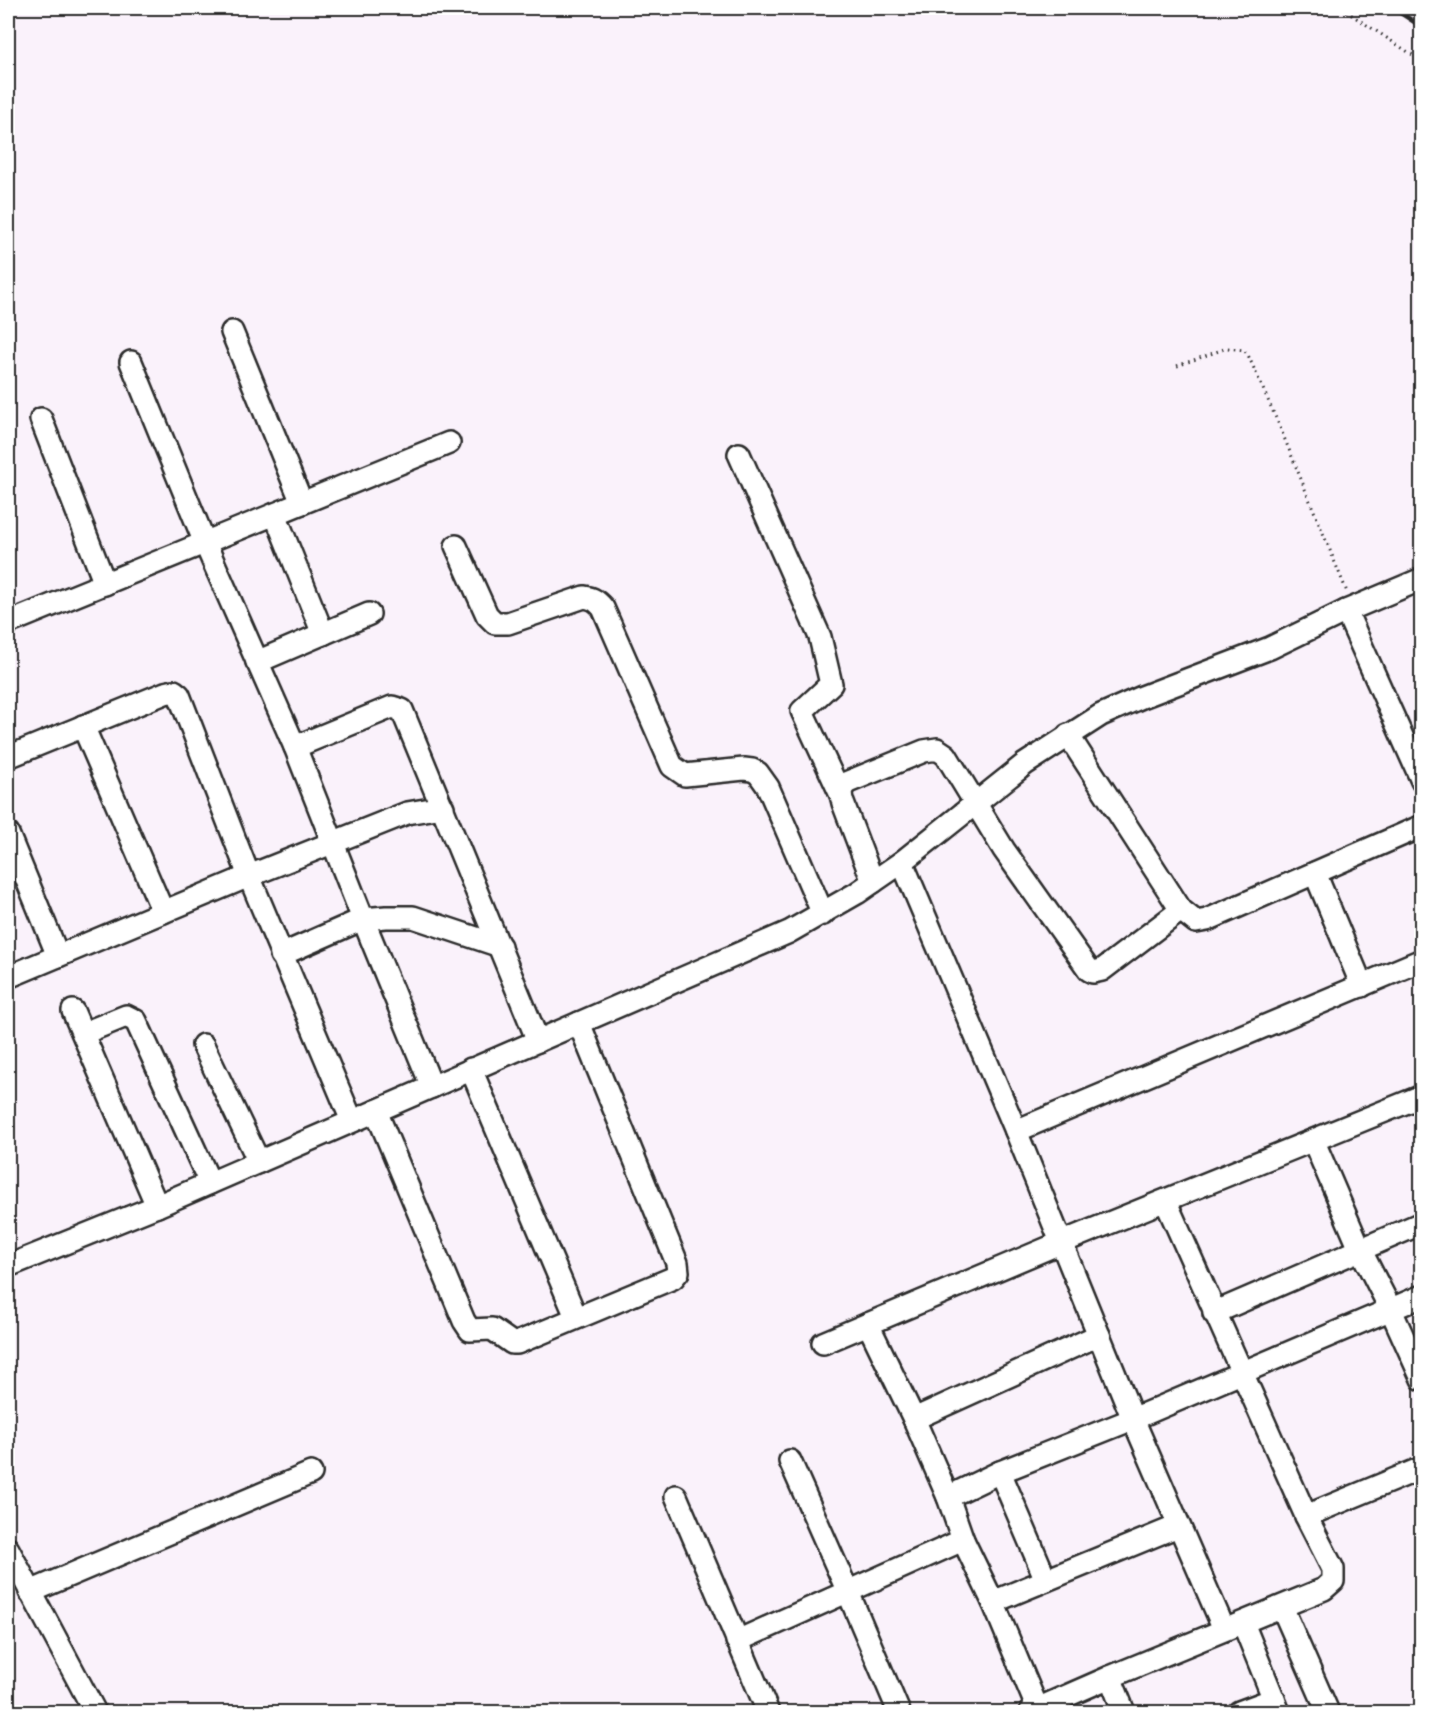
<svg xmlns="http://www.w3.org/2000/svg" width="1429" height="1720" font-family="'Indie Flower',sans-serif">
<style>
.lines{fill:none;stroke-linecap:round;stroke-linejoin:round}
.minor-casing{stroke:#2b2b2b;stroke-width:26}
.path{stroke:#2b2b2b;stroke-width:3;stroke-dasharray:1.5 4.5;stroke-linecap:butt}
.minor{stroke:#fff;stroke-width:21}
.rail{stroke:#2b2b2b;stroke-width:4.5}
</style>
<rect width="100%" height="100%" fill="#faf2fb"/>
<filter id="ink" filterUnits="userSpaceOnUse"><feTurbulence type="fractalNoise" baseFrequency=".0167" numOctaves="2"/><feDisplacementMap in="SourceGraphic" scale="12" xChannelSelector="R" yChannelSelector="G"/><feConvolveMatrix kernelMatrix="1 2 1 2 8 2 1 2 1" color-interpolation-filters="sRGB"/></filter>
<g filter="url(#ink)">
<g class="lines">
<defs>
<g id="minor">
<path d="M232 332 302 503"/>
<path d="M131 362 205 543 295 747 363 919 432 1087"/>
<path d="M41 419 105 584"/>
<path d="M739 454 820 637 831 684 802 711 841 795"/>
<path d="M275 514 323 634"/>
<path d="M456 546 487 615 495 623H508L584 597C593 598 597 601 603 608L672 766 685 775 744 769 752 770 758 773 768 787 823 914"/>
<path d="M1346 611 1422 781"/>
<path d="M8 623 449 443"/>
<path d="M257 662 369 614"/>
<path d="M83 726 163 912"/>
<path d="M1068 735 1181 910 1196 922 1207 920 1422 826"/>
<path d="M295 747 392 707 402 710 538 1041"/>
<path d="M8 757 165 693 174 691 179 695 249 876 352 1121"/>
<path d="M8 834 58 956"/>
<path d="M902 862 1016 1131 1133 1419 1224 1629"/>
<path d="M1315 873 1362 986"/>
<path d="M873 882 843 803C840 794 840 788 848 782L924 751 937 749 946 755 1004 850 1089 970 1093 972 1102 970 1181 910"/>
<path d="M281 955 363 919 386 917H413L500 946"/>
<path d="M8 977 249 876 407 813 443 807"/>
<path d="M73 1011 157 1206"/>
<path d="M84 1033 126 1016 136 1021 210 1183"/>
<path d="M203 1045 259 1162"/>
<path d="M471 1069 576 1317"/>
<path d="M376 1111 464 1321 470 1330 492 1329 512 1343H517L673 1278 678 1272 677 1263 579 1023"/>
<path d="M1016 1131 1422 960"/>
<path d="M1314 1142 1360 1249 1391 1310 1422 1379"/>
<path d="M8 1266 157 1206 789 932 857 893 902 862 1025 764 1101 715 1142 697 1270 648 1346 611 1422 579"/>
<path d="M1214 1313 1422 1223"/>
<path d="M868 1324 914 1419 948 1497 963 1540 993 1602 1039 1712"/>
<path d="M823 1343 1060 1243 1422 1096"/>
<path d="M914 1419 1099 1335"/>
<path d="M790 1461 848 1592 899 1712"/>
<path d="M1000 1472 1046 1580"/>
<path d="M676 1496 768 1712"/>
<path d="M948 1497 1000 1472 1133 1419 1422 1296"/>
<path d="M1306 1516 1422 1468"/>
<path d="M8 1549 95 1712"/>
<path d="M30 1592 311 1473"/>
<path d="M993 1602 1178 1526"/>
<path d="M1282 1607 1328 1712"/>
<path d="M1243 1623 1279 1712"/>
<path d="M737 1641 963 1540"/>
<path d="M1110 1677 1124 1712"/>
<path d="M1030 1712 1110 1677 1324 1589 1333 1581V1569L1306 1516 1166 1202"/>
<path d="M1239 1712 1274 1699"/>
</g>
</defs>
<use href="#minor" class="minor-casing"/>
<g class="path">
<path d="M1341 8 1422 61"/>
<path d="M1177 366 1227 348 1244 350 1248 355 1279 425 1347 592"/>
</g>
<use href="#minor" class="minor"/>
<path class="rail" d="M1393 8 1422 27"/>
</g>
</g>
<rect width="1429" height="1720" fill="none" stroke="#fff" stroke-width="30"/>
<rect x="15" y="15" width="1399" height="1690" fill="none" stroke="#2b2b2b" stroke-width="2" filter="url(#ink)"/>
</svg>
